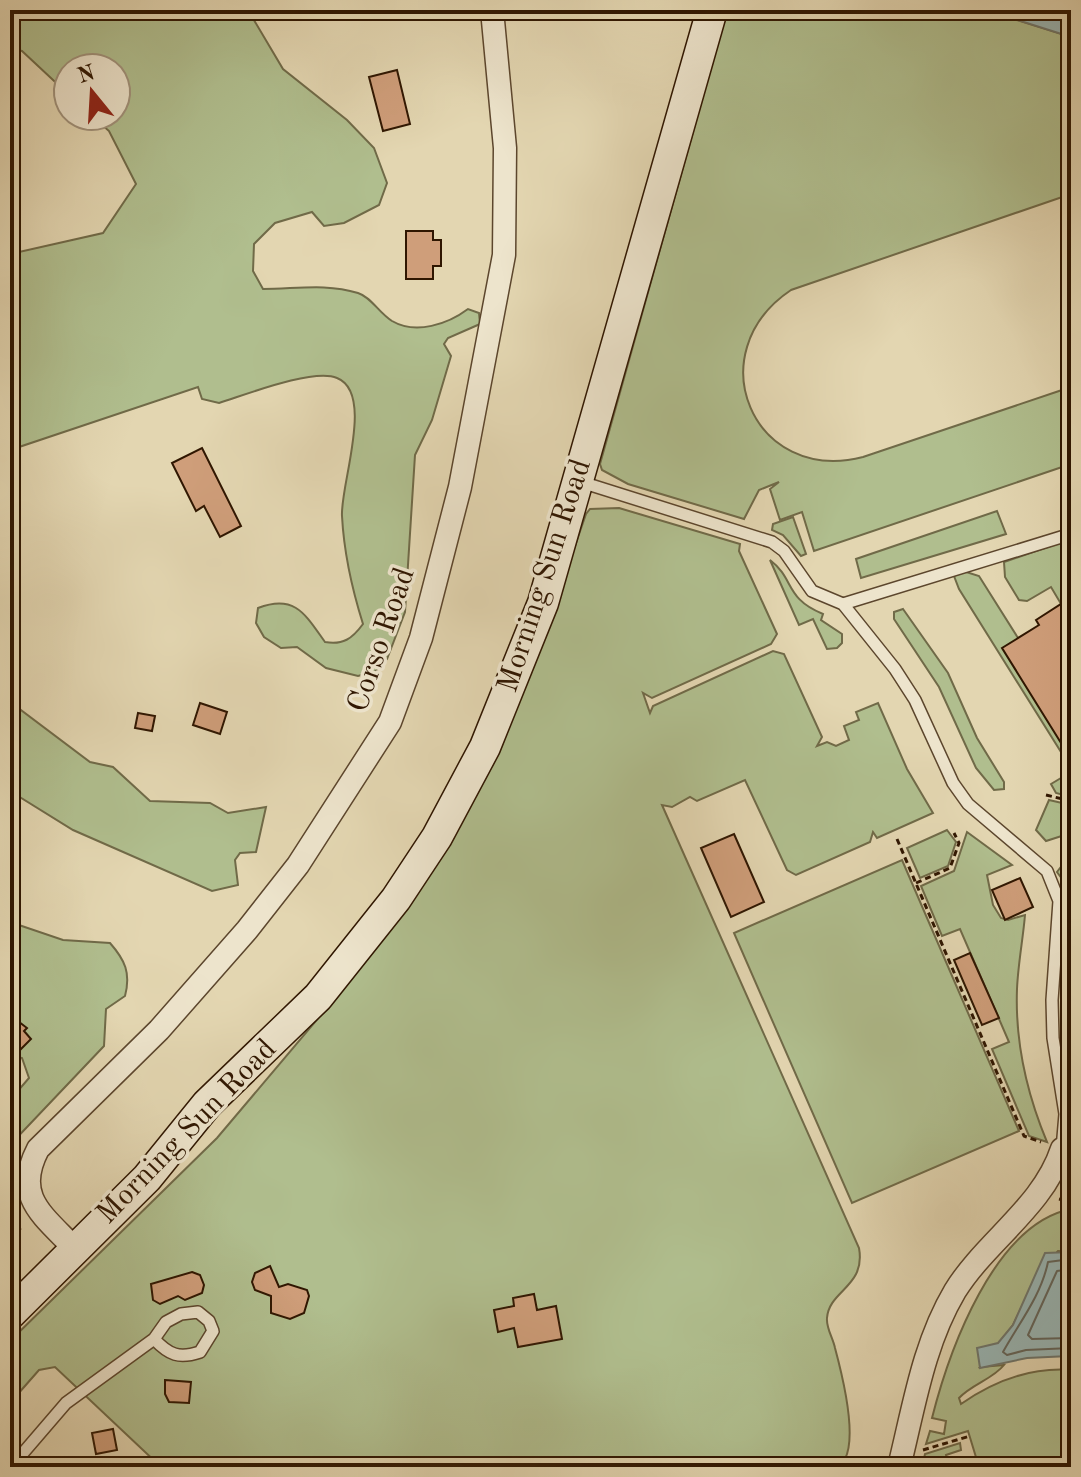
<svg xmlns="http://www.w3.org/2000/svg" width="1081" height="1477" font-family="'Old Standard TT',serif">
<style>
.green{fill:#b0be8e;stroke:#706a48;stroke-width:2}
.water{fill:#99b7b6;stroke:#6f776e;stroke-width:2}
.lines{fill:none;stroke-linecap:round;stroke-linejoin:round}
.shore{stroke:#64665c;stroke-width:2}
.building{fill:#cf9e7a;stroke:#2f1601;stroke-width:2}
.service-casing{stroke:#5c462d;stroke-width:14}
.minor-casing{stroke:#5c462d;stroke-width:25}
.secondary-casing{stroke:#2f1601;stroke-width:33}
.path{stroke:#2f1601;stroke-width:3;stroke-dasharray:6 4;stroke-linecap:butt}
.service{stroke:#ede4cc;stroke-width:11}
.minor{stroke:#ede4cc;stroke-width:22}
.secondary{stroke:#ede4cc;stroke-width:30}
.labels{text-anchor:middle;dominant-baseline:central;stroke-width:7;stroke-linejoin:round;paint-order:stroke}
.street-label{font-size:30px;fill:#2f1601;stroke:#ede4cc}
</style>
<rect width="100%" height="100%" fill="#e3d6b1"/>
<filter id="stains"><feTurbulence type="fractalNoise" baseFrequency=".0025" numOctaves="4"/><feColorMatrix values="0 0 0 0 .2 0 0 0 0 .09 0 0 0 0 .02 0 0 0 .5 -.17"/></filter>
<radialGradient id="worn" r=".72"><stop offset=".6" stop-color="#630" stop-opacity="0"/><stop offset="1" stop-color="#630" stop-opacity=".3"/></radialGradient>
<g class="green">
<path d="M10 10H248L283 69 347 120 374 148 387 183 379 205 344 223 324 226 312 212 275 223 254 244 253 271 263 289C296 289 326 283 358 293 371 297 379 313 392 321 416 335 448 324 468 309L479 313 480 324 448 338 444 344 451 356 432 420 415 455 405 612 387 659 376 671 358 676 326 668 297 647 281 648 264 637 256 623 258 608C295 594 305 614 325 642 343 645 352 639 363 624 352 589 344 554 342 516 340 485 375 393 337 378 313 368 245 395 219 403L202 399 198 387 10 450V254L103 233 136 184 109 131 92 116H116V68H68V94L22 51 10 49Z"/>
<path d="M727 10H985L1071 37V194L791 290C697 353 753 485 863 457L1071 387V464L814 551 802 512 780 520 770 489 779 482 759 490 744 519 628 484 602 470 600 464Z"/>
<path d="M619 508 740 544 739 551 777 634 771 644 652 698 643 693 650 713 653 706 773 651 784 654 822 737 817 746 827 742 836 746 849 740 844 726 859 720 856 712 878 703 907 769 933 813 877 838 873 832 870 842 796 875 787 870 745 780 697 801 690 797 672 807 662 805 859 1248C866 1287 829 1290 827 1318 826 1328 833 1338 835 1348 842 1374 857 1435 845 1459L832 1466 808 1467 805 1459 779 1467H161L55 1367 39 1370 10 1403V1341L217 1138 326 1009 536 659 586 514 590 509Z"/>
<path d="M997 511 1006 534 861 578 856 559Z"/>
<path d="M793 517 806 554 801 556 783 535 772 530 773 524Z"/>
<path d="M1071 539V605L1064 609 1051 587 1027 601 1019 600 1005 577 1004 562Z"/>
<path d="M770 560C795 579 784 598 823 614L821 620 842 634V643L837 648 827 649 813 619 799 625Z"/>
<path d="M963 571 979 576 1018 638 1071 759V768L959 589 954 576Z"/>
<path d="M903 609 948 673 977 738 1004 782V789L994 790 976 768 939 687 894 619V612Z"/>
<path d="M10 675 17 680 13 704 90 762 113 767 150 801 210 803 228 813 266 807 256 852 240 853 235 860 238 885 212 891 73 830 10 791Z"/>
<path d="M1071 772V797L1056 793 1051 784Z"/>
<path d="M1049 800 1071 805V833L1046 841 1036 830Z"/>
<path d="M947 830 956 842 948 866 920 878 907 848Z"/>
<path d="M967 832 1012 865 987 875 993 905 1001 918 1008 920 1025 915C1023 939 1018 964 1017 989 1015 1042 1027 1094 1047 1142L1029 1136 992 1049 1009 1042 960 929 942 936 921 886 954 871Z"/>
<path d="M902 860 1019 1131 852 1203 734 933Z"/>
<path d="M1071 862V891L1057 872 1064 863Z"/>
<path d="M10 922 63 940 110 943C125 960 131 973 125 996L106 1009 104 1046 10 1145V1100L29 1078 22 1058 10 1055Z"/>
<path d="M1071 1209V1252L1058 1251 1038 1273 1013 1325 980 1367 1004 1365C993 1379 972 1384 959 1398L961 1404C994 1381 1030 1367 1071 1370V1467H979L968 1431 926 1444 930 1431 944 1434 946 1421 932 1418C949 1351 994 1224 1071 1209Z"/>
<path d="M960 1443 961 1450 946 1455 949 1467H922L925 1454Z"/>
</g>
<g class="water">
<path d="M985 10H1071V37L989 11Z"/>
<path d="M1071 1252 1069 1356 1027 1358 980 1368 977 1348 998 1343 1013 1325 1045 1253Z"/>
</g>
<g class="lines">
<g class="shore">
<path d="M1071 1259 1048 1262C1041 1296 1019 1323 1003 1352L1007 1355 1026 1350 1071 1348"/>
<path d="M1071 1269 1057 1271 1028 1335 1032 1339 1071 1338"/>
</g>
</g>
<g class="building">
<path d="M397 70 410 124 383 131 369 77Z"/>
<path d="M406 231H433V240H441V266H433V279H406Z"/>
<path d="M202 448 241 526 220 537 204 506 196 511 172 463Z"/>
<path d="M1061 604 1064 609 1071 605V759L1002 648 1039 625 1036 620Z"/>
<path d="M200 703 227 712 220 734 193 725Z"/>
<path d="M138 713 155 716 152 731 135 728Z"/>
<path d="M734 834 764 902 731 917 701 848Z"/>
<path d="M1020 878 1033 907 1005 920 992 890Z"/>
<path d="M970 953 999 1018 982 1025 954 960Z"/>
<path d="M10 1015 27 1028 24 1031 31 1039 20 1050 13 1043 10 1046Z"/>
<path d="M270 1266 279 1287 288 1284 307 1290 309 1296 304 1313 290 1319 271 1313V1296L255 1290 252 1282 255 1273Z"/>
<path d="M192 1272 200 1275 204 1285 202 1293 185 1300 178 1296 160 1304 153 1300 151 1284Z"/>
<path d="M534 1294 537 1310 556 1306 562 1339 518 1347 514 1328 498 1332 494 1310 514 1306 513 1298Z"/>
<path d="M165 1380 191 1382 189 1403 169 1402 165 1394Z"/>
<path d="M113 1429 117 1450 96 1454 92 1433Z"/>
</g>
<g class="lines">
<defs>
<g id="service">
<path d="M578 481 772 542 784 551 812 591 843 604 895 669 915 700 953 783 968 804 1047 871 1059 901 1052 1000 1053 1038 1065 1114 1062 1149"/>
<path d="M843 604 1071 534"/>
<path d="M11 1467 66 1403 154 1339 166 1322 181 1314 198 1312 209 1321 213 1331 200 1352C179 1359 169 1355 154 1339"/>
</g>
<g id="minor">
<path d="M75 1249C43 1215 13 1197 38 1149L159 1030 247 930 298 865 390 722 421 638 460 487 504 255 505 148 492 10"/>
<path d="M899 1467C914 1407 923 1345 955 1291 986 1241 1043 1207 1062 1149"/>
</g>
<path id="secondary" d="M10 1314 147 1178 207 1104 318 997 396 899 437 837 485 747 543 603 712 10"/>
</defs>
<use href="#service" class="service-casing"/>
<use href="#minor" class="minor-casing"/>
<use href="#secondary" class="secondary-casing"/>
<g class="path">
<path d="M1046 795 1071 801"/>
<path d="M897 839 1024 1136 1041 1142"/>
<path d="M916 883 950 868 959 843 954 833"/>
<path d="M1059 1199 1071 1202"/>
<path d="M10 1240 23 1225"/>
<path d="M923 1450 970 1436"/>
</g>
<use href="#service" class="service"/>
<use href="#minor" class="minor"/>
<use href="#secondary" class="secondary"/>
</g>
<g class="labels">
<g class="street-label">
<text transform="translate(545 576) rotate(-72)">Morning Sun Road</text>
<text transform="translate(382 640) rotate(-71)">Corso Road</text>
<text transform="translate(187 1132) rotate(-46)">Morning Sun Road</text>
</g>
</g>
<rect width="1081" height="1477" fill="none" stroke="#e3d6b1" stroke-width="40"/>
<rect x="12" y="12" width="1057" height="1453" fill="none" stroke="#2f1601" stroke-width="4"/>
<rect x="20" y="20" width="1041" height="1437" fill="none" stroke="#2f1601" stroke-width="2"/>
<g transform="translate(92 92) rotate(342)"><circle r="38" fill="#ede4cc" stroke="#a1927b" stroke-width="2"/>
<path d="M0-6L14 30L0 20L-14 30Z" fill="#8f2418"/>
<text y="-12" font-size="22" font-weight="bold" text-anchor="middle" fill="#2f1601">N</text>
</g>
<rect width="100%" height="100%" filter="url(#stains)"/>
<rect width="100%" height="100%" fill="url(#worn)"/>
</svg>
